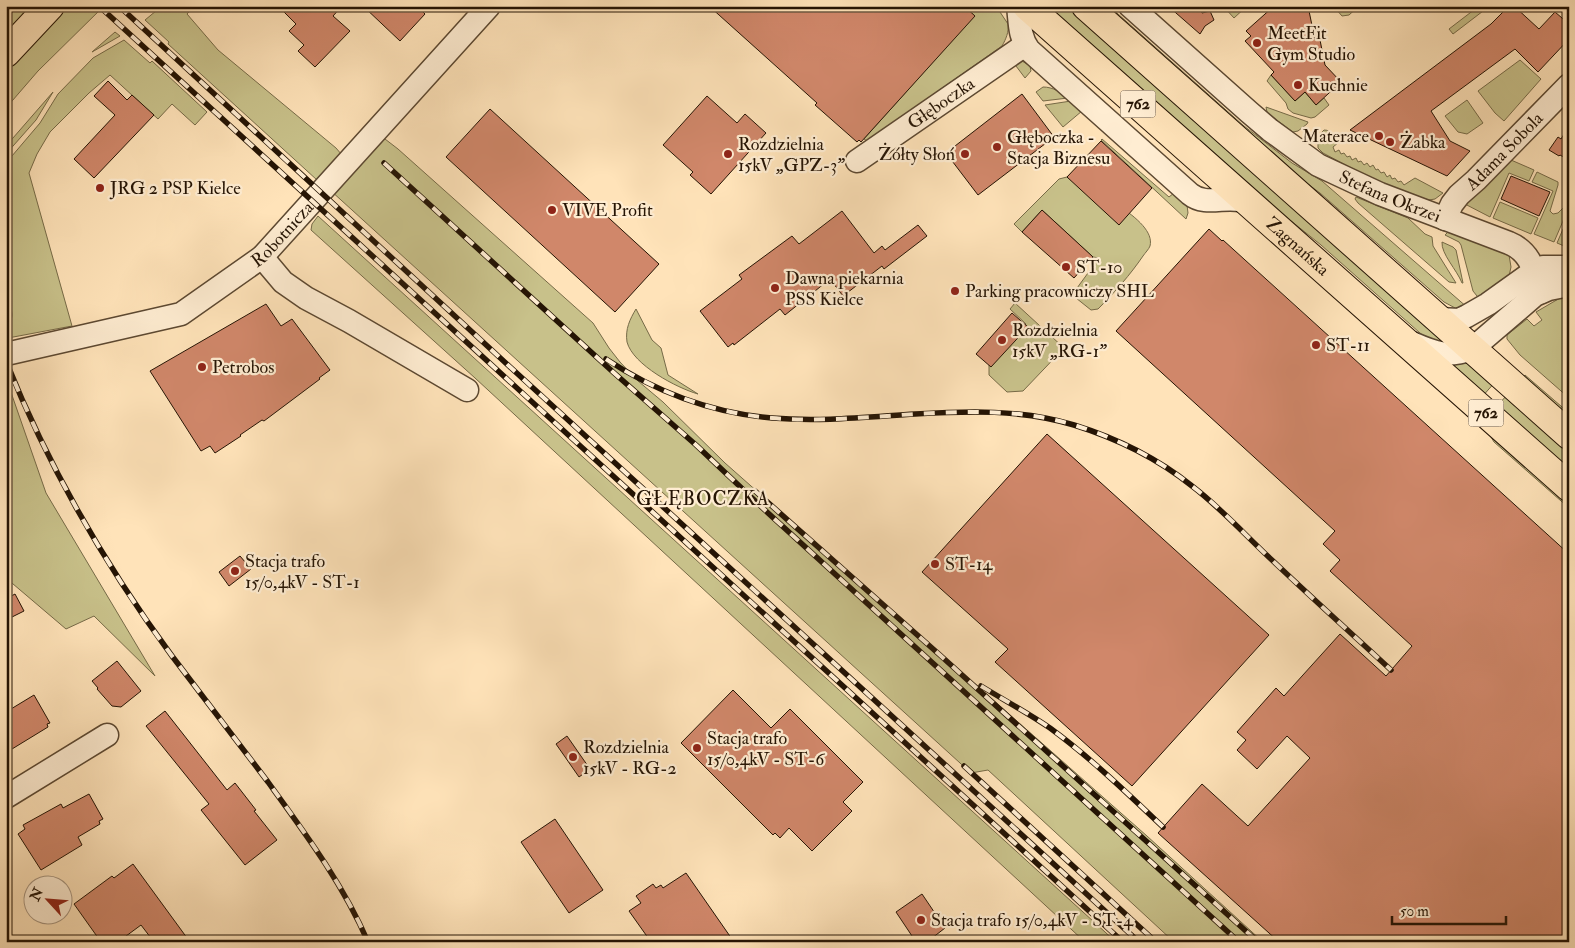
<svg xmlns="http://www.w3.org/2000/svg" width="1575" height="948" font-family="'IM FELL Double Pica',serif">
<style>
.green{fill:#c8c18a;stroke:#766a47}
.building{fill:#d0876a;stroke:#251404}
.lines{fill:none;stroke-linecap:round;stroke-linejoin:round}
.minor-casing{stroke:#5c4831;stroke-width:25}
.major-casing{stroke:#251404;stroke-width:30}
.minor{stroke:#ffedd2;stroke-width:22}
.major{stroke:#ffe3b9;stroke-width:28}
.rail-casing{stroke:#251404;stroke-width:5.5}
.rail{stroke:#ffedd2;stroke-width:4;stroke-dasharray:11;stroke-linecap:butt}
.poi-dot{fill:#8f2418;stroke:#ffedd2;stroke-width:2}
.labels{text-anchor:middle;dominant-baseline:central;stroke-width:4.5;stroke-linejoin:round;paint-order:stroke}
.shield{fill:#ffedd2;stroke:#665542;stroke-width:1}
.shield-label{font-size:16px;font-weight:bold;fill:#251404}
.poi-label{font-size:18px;fill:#251404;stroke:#ffedd2;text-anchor:start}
.street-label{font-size:18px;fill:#251404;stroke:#ffedd2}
.neighbourhood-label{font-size:19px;letter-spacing:1px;fill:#251404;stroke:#ffedd2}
</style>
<rect width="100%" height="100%" fill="#ffe3b9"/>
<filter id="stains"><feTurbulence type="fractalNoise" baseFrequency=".004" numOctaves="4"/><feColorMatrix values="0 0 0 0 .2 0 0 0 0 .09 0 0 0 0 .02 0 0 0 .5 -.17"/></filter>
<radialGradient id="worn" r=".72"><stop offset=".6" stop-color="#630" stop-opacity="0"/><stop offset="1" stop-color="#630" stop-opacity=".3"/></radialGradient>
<g class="green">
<path d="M6 6H36L6 37Z"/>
<path d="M60 6H104L38 71 6 108V64Z"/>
<path d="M162 6H194L187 14 218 50 336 148 342 155 317 180 168 44 169 42 145 20Z"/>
<path d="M964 6H996L1008 24C1009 32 1006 39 1002 46L867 141 864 139 974 16Z"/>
<path d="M1041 6H1073L1452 343 1429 341 1321 245 1199 147Z"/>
<path d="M1099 6H1109L1244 126 1292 163 1322 181 1468 308 1457 309 1444 302 1320 193 1267 154Z"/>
<path d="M1223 6H1247L1234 18Z"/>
<path d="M1336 6H1359L1349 15 1342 16 1335 8Z"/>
<path d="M1479 6H1486L1487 8 1453 34 1449 29Z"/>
<path d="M115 32 120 36 92 52Z"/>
<path d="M124 40 150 63 152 61 207 112 195 125 172 104 158 119 110 75 89 93 50 132 37 154 29 173 72 326 8 338 6 326C12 321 13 316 11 309L6 311V163L40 123 58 94 93 58Z"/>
<path d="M1016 60 1022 61 1030 66 1031 71 1025 78 1013 62Z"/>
<path d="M1520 60 1541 79 1504 121 1495 113 1478 91Z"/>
<path d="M1271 75 1295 101 1305 92 1316 105 1324 98 1329 105 1315 117 1311 118 1293 113 1288 109 1286 103 1267 81Z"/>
<path d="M1043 87C1053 87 1060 92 1068 98L1043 101 1036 92Z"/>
<path d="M53 92 36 120 6 154V146Z"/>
<path d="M1467 100 1483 123 1467 134 1458 132 1445 116Z"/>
<path d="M1071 101 1082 111 1063 127 1045 105Z"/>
<path d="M1266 107 1308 122 1307 124 1298 131 1293 132 1270 115 1267 112Z"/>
<path d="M1324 130C1332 130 1335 137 1339 142L1333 147 1335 152 1339 150 1341 154 1344 153 1347 157 1350 156 1352 160 1356 158 1358 162 1361 161 1364 165 1367 163 1370 167 1373 165 1376 170 1378 169 1381 173 1384 172 1387 177 1390 175 1392 179 1395 178 1398 182 1401 181 1404 185 1415 178 1443 193 1435 199 1429 200 1413 196 1374 180 1323 153 1318 148V143L1321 139 1318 136Z"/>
<path d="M381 138 385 139 398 149 593 323 609 348 620 362 638 381 663 402 725 463 1147 836 1263 942H1174L988 770 971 773 330 190Z"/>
<path d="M1102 139 1169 197 1174 193 1187 205 1188 213 1186 219 1101 140Z"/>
<path d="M1511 160 1534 170 1529 181 1509 173 1490 217 1463 203 1507 161Z"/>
<path d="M1537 172 1558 182V185L1550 211 1553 214 1558 213 1569 202V207L1554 242 1534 234 1553 191 1532 182Z"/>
<path d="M1067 177C1086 188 1157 219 1150 246 1149 249 1145 253 1143 256 1130 275 1115 292 1098 309L1091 310 1076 298 1077 288 1099 258 1093 257 1042 210 1022 232 1014 224 1059 179Z"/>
<path d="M1356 197 1408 218 1425 234 1432 237 1433 246 1456 283 1449 282 1358 203 1355 199Z"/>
<path d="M1500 202 1538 218 1531 234 1493 218Z"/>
<path d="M318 216 1116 942H1085L475 378 311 230 312 224Z"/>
<path d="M1563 229 1569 232V248L1557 243Z"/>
<path d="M1449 231 1509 255 1511 267 1509 276 1481 301 1473 291 1461 245 1459 242 1445 235Z"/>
<path d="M1442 242 1453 247 1456 250 1463 283H1462C1457 270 1441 254 1442 242Z"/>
<path d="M1569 295V398L1520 355 1507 339V335L1527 319 1534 326 1542 320 1536 312 1560 298Z"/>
<path d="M1015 303 1064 348 1023 391 1007 392 989 375V365L1026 324 1010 309Z"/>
<path d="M636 309 652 340 661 348 668 375 698 394C677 388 633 365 627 342 625 329 630 319 636 309Z"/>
<path d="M1469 357 1496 381 1481 398 1443 361Z"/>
<path d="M1525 375 1569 413V424L1520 381Z"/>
<path d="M6 378 46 493 155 676 94 616 66 629 6 578Z"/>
<path d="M1509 393 1569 446V476L1494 409Z"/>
<path d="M1488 432 1569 498V508L1494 442Z"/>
</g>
<g class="building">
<path d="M278 6H342L333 16 350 31 315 67 298 51 304 45 289 31 296 24Z"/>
<path d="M363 6H417L425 14 400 41Z"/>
<path d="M709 6H964L975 16 861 142 859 140 857 142 815 105 817 103Z"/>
<path d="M1168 6H1197L1199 11 1201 10 1202 13 1210 11 1214 20 1205 26 1200 34Z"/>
<path d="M1274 6H1308L1315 40H1320L1325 65 1341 82 1316 105 1305 92 1295 101 1271 75 1274 72 1245 41 1251 36 1246 31Z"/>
<path d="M1509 6H1514L1539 29 1555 12 1569 24V39L1538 72 1515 49 1431 111 1450 141 1470 151 1447 176 1350 130 1491 24Z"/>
<path d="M108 81 127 100 132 95 154 115 94 178 74 159 115 115 94 96Z"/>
<path d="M1022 94 1054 137 978 195 946 153Z"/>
<path d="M707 96 737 123 745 114 766 133 711 194 690 175 693 172 663 145Z"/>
<path d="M490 109 659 264 615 312 446 157Z"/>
<path d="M1569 126V160L1560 155 1559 156 1549 150 1558 137 1561 139Z"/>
<path d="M1101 141 1152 188 1119 225 1067 177Z"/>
<path d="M1511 176 1550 192 1539 216 1501 199Z"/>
<path d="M1042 210 1093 257 1074 278 1022 232Z"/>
<path d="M842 211 874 253 882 246 885 250 918 225 927 236 884 269 882 266 843 296 830 279 785 315 780 309 734 345 733 343 728 347 700 311 742 279 739 275 792 236 799 244Z"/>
<path d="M1209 229 1222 241 1223 240 1569 554V942H1279L1158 833 1202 784 1248 826 1310 758 1287 736 1257 769 1237 750 1246 740 1237 732 1276 688 1284 696 1340 634 1386 676 1412 646 1330 571 1340 560 1323 544 1335 531 1116 331Z"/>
<path d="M266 304 281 326 292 319 330 370 319 378 320 379 264 421 262 420 240 435 241 436 215 453 210 446 201 451 150 371Z"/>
<path d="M1012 313 1028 327 991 367 976 354Z"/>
<path d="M1047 434 1269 635 1132 786 995 662 1008 649 922 572Z"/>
<path d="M240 556 251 569 229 586 219 572Z"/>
<path d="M15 594 24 611 6 620V599Z"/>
<path d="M117 661 141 691 121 707 112 706 97 689 98 688 92 681Z"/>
<path d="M733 690 771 728 790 709 863 782 843 802 852 811 812 851 789 828 780 838 775 833 773 835 681 743Z"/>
<path d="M34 695 50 723 47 724 48 727 12 749 6 740V712Z"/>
<path d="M165 711 227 790 235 783 256 810 254 811 277 840 245 865 201 810 209 804 146 726Z"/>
<path d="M567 736 590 769 579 777 556 744Z"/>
<path d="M89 794 103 819 99 821 100 824 78 837 82 845 41 870 18 834 25 829 23 825 61 804 63 808Z"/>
<path d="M555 819 603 890 569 913 521 842Z"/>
<path d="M133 864 190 942H154L141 925 118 942H101L74 904 112 876 114 878Z"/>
<path d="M686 873 734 942H651L629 911 641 903 636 896 653 884 656 888 661 885 663 888Z"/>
<path d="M922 894 945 928 927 942H916L896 912Z"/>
</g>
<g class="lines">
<defs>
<g id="minor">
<path d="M1018 6C1020 22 1019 37 1029 50L1190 194C1207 208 1230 193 1250 203"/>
<path id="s1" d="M1130 6 1249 112 1270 130 1318 165 1380 194 1509 243C1531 252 1534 271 1541 292"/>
<path id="s2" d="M857 161 1025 45"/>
<path id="s3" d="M1445 219 1452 204 1459 195 1476 180 1569 85"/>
<path d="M262 257 283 282 306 298 349 321 467 390"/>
<path d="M1439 319 1459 320 1467 316 1488 304 1534 271 1543 267H1569"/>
<path d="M1412 343C1435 353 1447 358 1472 349L1535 295 1549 289 1569 285"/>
<path id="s4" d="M6 354 181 314 262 257 489 6"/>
<path d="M6 797 107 735"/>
</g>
<g id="major">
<path id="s5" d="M1027 6 1569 487"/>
<path d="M1086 6 1569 435"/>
<path d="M6 53 50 6"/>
</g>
</defs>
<use href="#minor" class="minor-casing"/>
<use href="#major" class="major-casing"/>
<use href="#minor" class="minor"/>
<use href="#major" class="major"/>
<defs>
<g id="rail">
<path d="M99 6 1123 942"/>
<path d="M119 6 509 366 1139 942"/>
<path d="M384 163 613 372 696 445 768 513 1239 942"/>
<path d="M606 359C656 392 712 413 772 418 820 422 867 417 915 414 968 411 1021 409 1074 425 1116 438 1157 458 1192 486 1221 508 1246 536 1273 561 1312 598 1352 634 1391 670"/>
<path d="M6 361C48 466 105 565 172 656 204 698 236 740 268 782 305 833 343 884 368 942"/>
<path d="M755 491 941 656 1258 942"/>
<path d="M981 686C1004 700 1028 713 1050 728 1091 758 1127 793 1163 827"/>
<path d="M964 766 1156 942"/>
</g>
</defs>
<use href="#rail" class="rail-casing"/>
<use href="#rail" class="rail"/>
</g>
<g class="poi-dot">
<circle cx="1257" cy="43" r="5"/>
<circle cx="1298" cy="85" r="5"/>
<circle cx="1379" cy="136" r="5"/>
<circle cx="1390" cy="142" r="5"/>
<circle cx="997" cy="147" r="5"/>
<circle cx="728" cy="154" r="5"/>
<circle cx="965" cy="154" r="5"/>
<circle cx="100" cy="188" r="5"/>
<circle cx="552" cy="210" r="5"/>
<circle cx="1066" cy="267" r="5"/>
<circle cx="775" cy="288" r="5"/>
<circle cx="955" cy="291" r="5"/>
<circle cx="1002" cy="340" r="5"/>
<circle cx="1316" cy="345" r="5"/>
<circle cx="202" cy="367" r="5"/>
<circle cx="935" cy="564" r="5"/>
<circle cx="235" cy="571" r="5"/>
<circle cx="697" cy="748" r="5"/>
<circle cx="573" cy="757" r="5"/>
<circle cx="921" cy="920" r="5"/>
</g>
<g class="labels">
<g class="shield">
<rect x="1120.5" y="90.5" width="35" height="27" rx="4"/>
<rect x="1468.5" y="399.5" width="35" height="27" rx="4"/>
</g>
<g class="shield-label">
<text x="1138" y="104">762</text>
<text x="1486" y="413">762</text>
</g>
<g class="poi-label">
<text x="1267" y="33">MeetFit<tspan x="1267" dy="21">Gym Studio</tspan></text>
<text x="1308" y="85">Kuchnie</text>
<text x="1369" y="136" text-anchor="end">Materace</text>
<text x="1007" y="137">Głęboczka -<tspan x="1007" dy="21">Stacja Biznesu</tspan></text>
<text x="1400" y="142">Żabka</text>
<text x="738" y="144">Rozdzielnia<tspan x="738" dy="21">15kV „GPZ-3”</tspan></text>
<text x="955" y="154" text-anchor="end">Żółty Słoń</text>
<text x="110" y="188">JRG 2 PSP Kielce</text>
<text x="562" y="210">VIVE Profit</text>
<text x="1076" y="267">ST-10</text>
<text x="785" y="278">Dawna piekarnia<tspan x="785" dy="21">PSS Kielce</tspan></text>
<text x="965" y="291">Parking pracowniczy SHL</text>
<text x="1012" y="330">Rozdzielnia<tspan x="1012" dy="21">15kV „RG-1”</tspan></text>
<text x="1326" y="345">ST-11</text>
<text x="212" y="367">Petrobos</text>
<text x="245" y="561">Stacja trafo<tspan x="245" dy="21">15/0,4kV - ST-1</tspan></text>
<text x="945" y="564">ST-14</text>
<text x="707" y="738">Stacja trafo<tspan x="707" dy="21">15/0,4kV - ST-6</tspan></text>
<text x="583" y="747">Rozdzielnia<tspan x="583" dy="21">15kV - RG-2</tspan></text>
<text x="931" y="920">Stacja trafo 15/0,4kV - ST-4</text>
</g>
<g class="street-label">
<text stroke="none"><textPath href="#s2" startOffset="102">Głęboczka</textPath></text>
<text stroke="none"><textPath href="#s3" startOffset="91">Adama Sobola</textPath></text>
<text stroke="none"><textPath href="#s1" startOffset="325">Stefana Okrzei</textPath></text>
<text stroke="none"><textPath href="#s4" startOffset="309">Robotnicza</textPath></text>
<text stroke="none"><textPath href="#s5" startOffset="362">Zagnańska</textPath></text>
</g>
<g class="neighbourhood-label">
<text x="703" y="499">GŁĘBOCZKA</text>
</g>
</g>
<rect width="1575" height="948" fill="none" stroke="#ffe3b9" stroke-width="25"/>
<rect x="8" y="8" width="1560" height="933" fill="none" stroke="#251404" stroke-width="2.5"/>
<rect x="12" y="12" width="1550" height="923" fill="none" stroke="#251404"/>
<g transform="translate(48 900) rotate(296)"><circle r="24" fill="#ffedd2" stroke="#a89680"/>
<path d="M0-4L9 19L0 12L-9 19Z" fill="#8f2418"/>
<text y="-8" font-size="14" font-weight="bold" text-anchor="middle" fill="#251404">N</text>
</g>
<path d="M1392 916v8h114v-8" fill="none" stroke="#251404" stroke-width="2.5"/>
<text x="1400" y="916" font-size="15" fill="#251404" stroke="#ffedd2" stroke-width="4" paint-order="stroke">50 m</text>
<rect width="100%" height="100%" filter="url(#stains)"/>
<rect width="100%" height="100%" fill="url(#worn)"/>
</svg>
